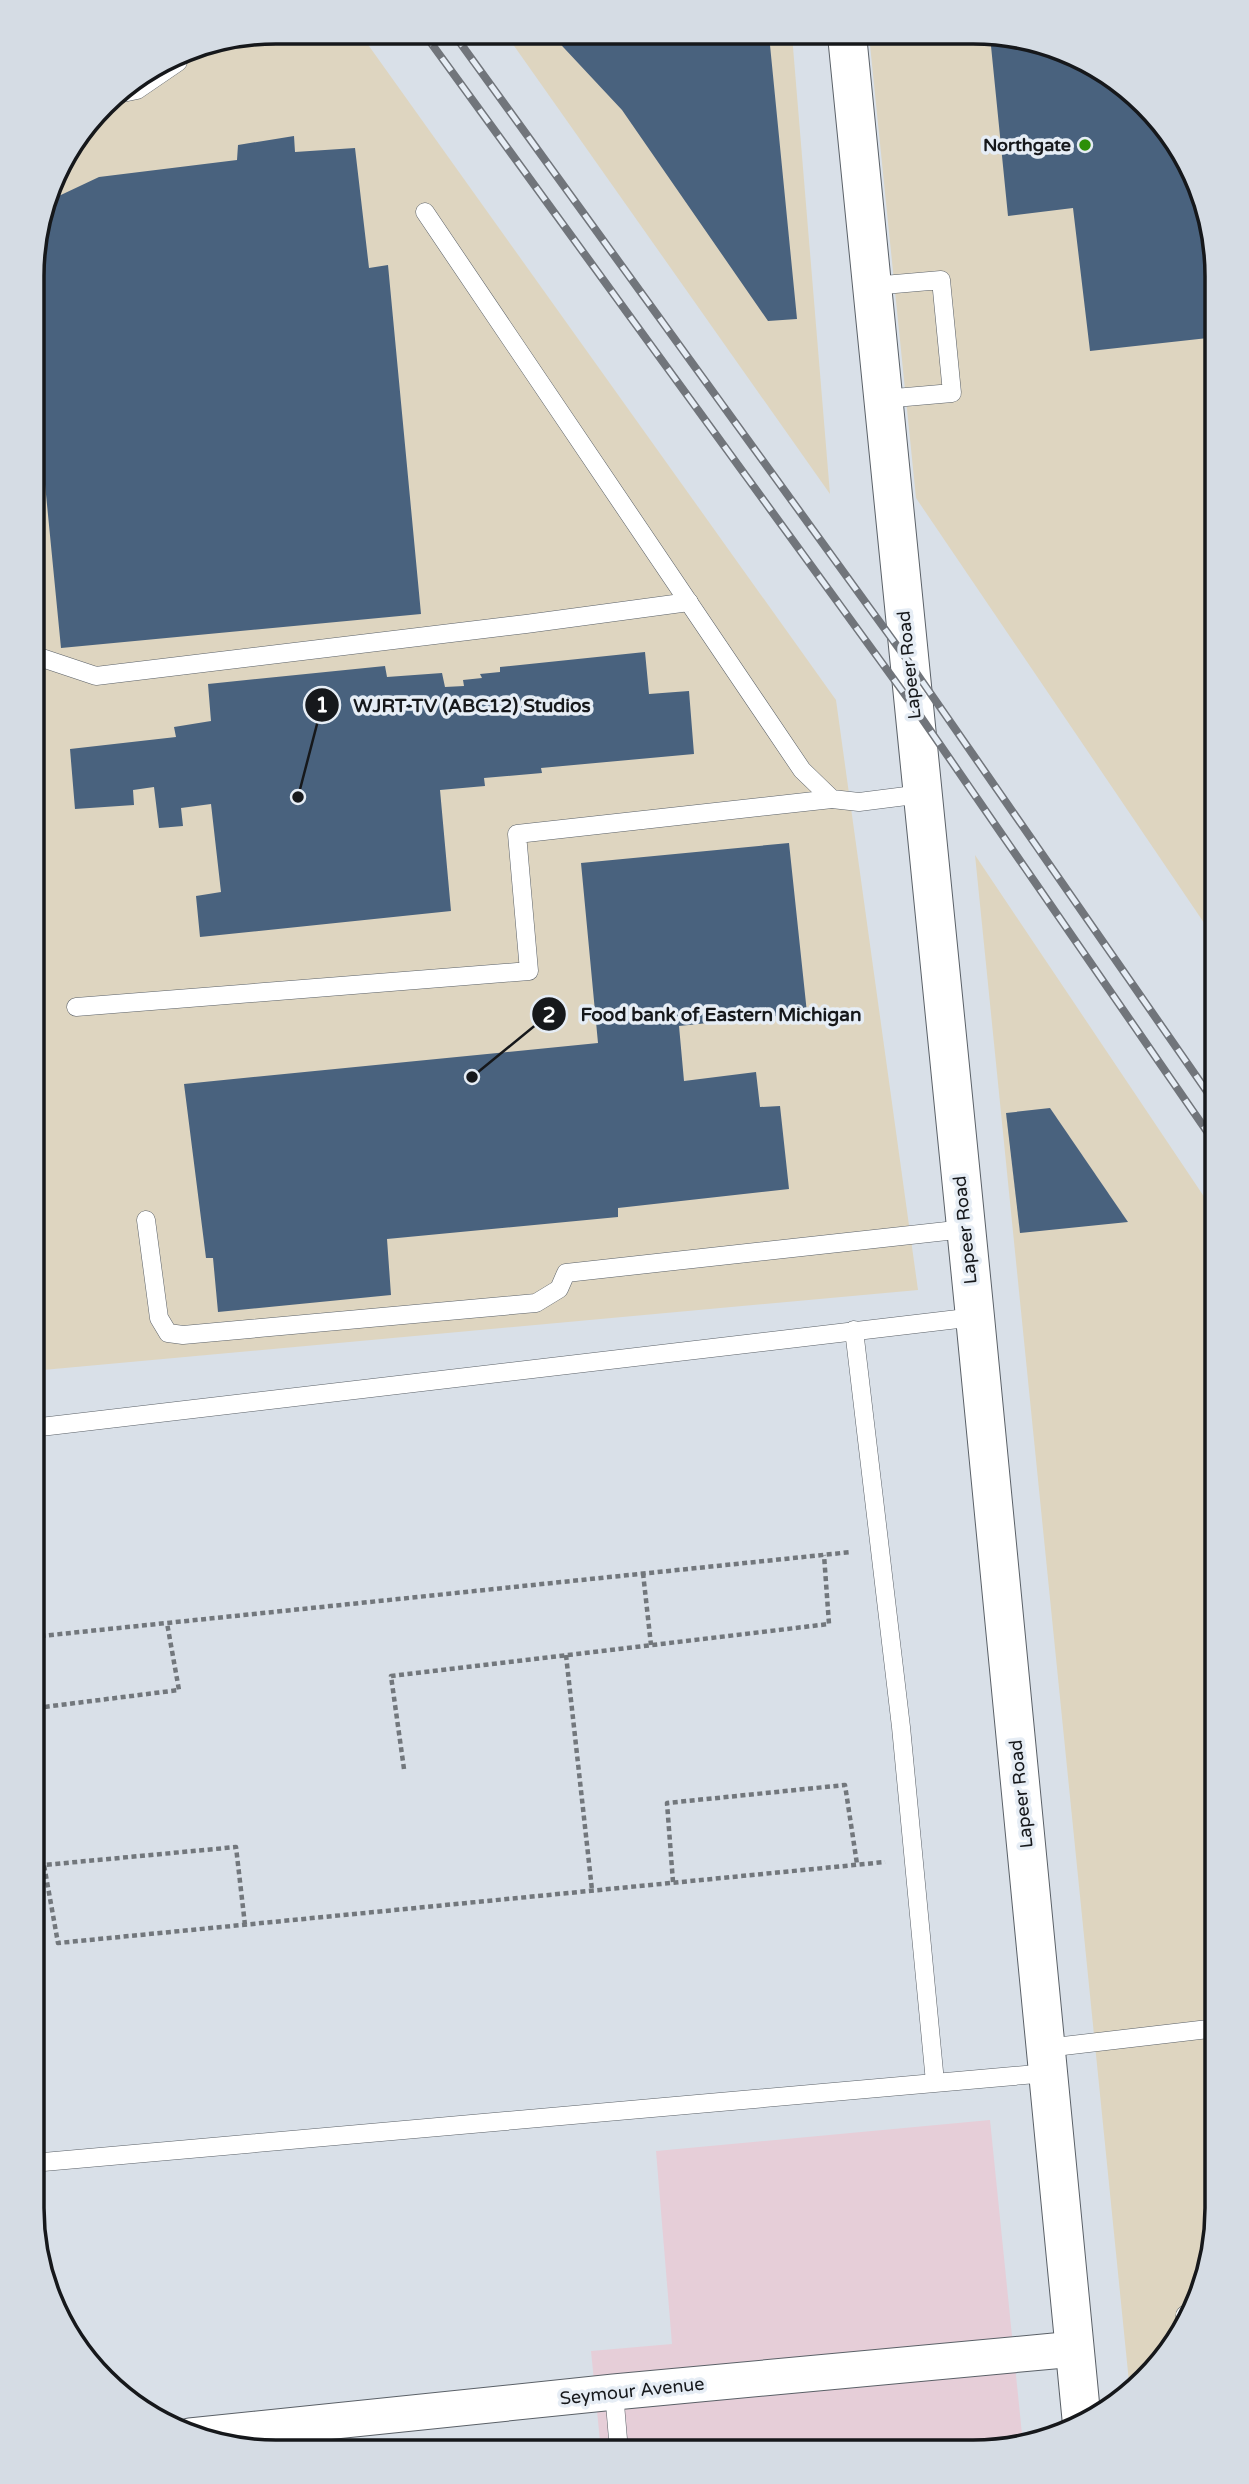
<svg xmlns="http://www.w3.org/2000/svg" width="1249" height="2484" font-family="'Varela Round',sans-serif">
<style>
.commercial{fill:#e6ced8}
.industrial{fill:#ded5c0}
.building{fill:#49627e}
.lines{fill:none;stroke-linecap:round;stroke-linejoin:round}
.service-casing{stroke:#5a6067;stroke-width:19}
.minor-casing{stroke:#5a6067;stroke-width:37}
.secondary-casing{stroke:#5a6067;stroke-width:40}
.path{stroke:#72777c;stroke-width:4.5;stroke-dasharray:5 3.5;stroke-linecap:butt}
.service{stroke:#fff;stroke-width:18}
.minor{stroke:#fff;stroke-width:35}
.secondary{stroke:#fff;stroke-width:38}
.rail-casing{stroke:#71757b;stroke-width:8}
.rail{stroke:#e6edf5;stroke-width:5;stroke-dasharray:16;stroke-linecap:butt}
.poi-dot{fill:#2d8f08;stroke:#e6edf5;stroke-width:2.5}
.labels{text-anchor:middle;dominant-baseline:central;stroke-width:7;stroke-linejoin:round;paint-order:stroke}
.poi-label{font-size:18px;font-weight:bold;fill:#16181b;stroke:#e6edf5;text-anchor:end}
.street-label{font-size:18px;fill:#16181b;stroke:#e6edf5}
.rim{fill:none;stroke:#16181b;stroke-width:3.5}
.leader{fill:none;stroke:#16181b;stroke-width:2.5}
.callout-dot{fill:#16181b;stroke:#e6edf5;stroke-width:2.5}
.mark-label{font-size:21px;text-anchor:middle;font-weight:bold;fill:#fff}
.callout-label{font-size:19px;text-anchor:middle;font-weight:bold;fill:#16181b;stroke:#e6edf5;stroke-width:7;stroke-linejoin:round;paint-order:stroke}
</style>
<rect width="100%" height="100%" fill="#d9e0e8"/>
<path class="commercial" d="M990 2120 1023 2444 973 2452 601 2451 591 2351 672 2344 656 2151Z"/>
<g class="industrial">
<path d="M276 32H359L836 700 918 1290 32 1371 34 245 57 168 115 92 183 50Z"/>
<path d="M505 33 792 35 830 494Z"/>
<path d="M869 35 1020 36 1134 92 1205 198 1217 276V942L916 498Z"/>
<path d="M975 855 1217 1216V2224L1199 2301 1167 2357 1130 2392Z"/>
</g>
<g class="building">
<path d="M550 33 769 35 797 319 768 321 622 110Z"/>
<path d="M990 36H1020L1134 92 1205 198 1218 276 1217 337 1090 351 1073 208 1008 216Z"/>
<path d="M294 136 295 152 355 148 369 268 388 265 421 614 61 648 44 474 33 475 34 245 46 202 99 177 237 160 238 145Z"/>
<path d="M645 652 649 694 689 691 694 754 541 768 542 773 484 778 485 786 440 790 451 911 200 937 196 896 221 892 211 804 181 808 183 826 159 828 154 787 133 790 134 805 75 809 70 749 176 737 174 727 211 721 208 684 385 666 387 677 442 673 445 687 464 686 463 680 482 678 480 674 500 672V667Z"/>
<path d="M789 843 807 1013 679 1026 684 1081 756 1072 760 1107 780 1106 789 1189 618 1208V1217L387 1239 391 1295 218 1312 213 1258H206L184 1084 598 1043 581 863Z"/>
<path d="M1050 1108 1128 1222 1020 1233 1006 1113Z"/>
</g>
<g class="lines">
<defs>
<g id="service">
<path d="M113 95 137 90 178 62 180 52"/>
<path d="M425 212 802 770 832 799 859 802 922 794"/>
<path d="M872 286 941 280 952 393 883 399"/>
<path d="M33 649 39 657 96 676 526 624 689 602"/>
<path d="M76 1007 529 971 517 834 832 799"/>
<path d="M146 1220 159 1318 168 1333 183 1335 536 1303 559 1289 566 1273 965 1229"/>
<path d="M854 1330 901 1727 935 2082"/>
<path d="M32 1428 975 1317"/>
<path d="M1046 2048 1217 2028"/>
<path d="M32 2163 1048 2073"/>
<path d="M1185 2315 1186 2324"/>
<path d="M614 2392 619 2451"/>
</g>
<path id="minor" d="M190 2436 614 2392 1075 2349"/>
<path id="secondary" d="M847 35 975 1317 1082 2424"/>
</defs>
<use href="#service" class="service-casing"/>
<use href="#minor" class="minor-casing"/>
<use href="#secondary" class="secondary-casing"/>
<g class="path">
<path d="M643 1573 651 1645"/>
<path d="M32 1637 851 1552"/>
<path d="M566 1655 592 1890"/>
<path d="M32 1666 36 1708 179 1690 167 1623"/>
<path d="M404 1769 391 1676 829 1624 824 1555"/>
<path d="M673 1882 667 1803 845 1785 857 1864"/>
<path d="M245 1925 236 1847 44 1865 58 1943 885 1862"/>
</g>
<use href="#service" class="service"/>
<use href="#minor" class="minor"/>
<use href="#secondary" class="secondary"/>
<defs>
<g id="rail">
<path d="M423 32 914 707 1217 1146"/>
<path d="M453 33 908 661 1217 1106"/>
</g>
</defs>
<use href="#rail" class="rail-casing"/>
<use href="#rail" class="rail"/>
</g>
<circle class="poi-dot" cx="1085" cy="145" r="7"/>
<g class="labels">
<g class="poi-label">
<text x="1071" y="145">Northgate</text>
</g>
<g class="street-label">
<text transform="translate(909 665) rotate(-96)">Lapeer Road</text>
<text transform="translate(965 1230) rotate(-96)">Lapeer Road</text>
<text transform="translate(1021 1794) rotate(-96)">Lapeer Road</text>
<text transform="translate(632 2391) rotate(-6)">Seymour Avenue</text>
</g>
</g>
<path d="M0 0H1249V2484H0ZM276 44H973A232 232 0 0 1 1205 276V2208A232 232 0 0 1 973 2440H276A232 232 0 0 1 44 2208V276A232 232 0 0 1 276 44Z" fill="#d5dce4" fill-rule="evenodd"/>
<path class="rim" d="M276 44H973A232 232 0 0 1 1205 276V2208A232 232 0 0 1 973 2440H276A232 232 0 0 1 44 2208V276A232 232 0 0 1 276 44Z"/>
<path class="leader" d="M298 797L322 705M472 1077L549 1014"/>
<g class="callout-dot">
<circle cx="298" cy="797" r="7"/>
<circle cx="472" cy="1077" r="7"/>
<circle cx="322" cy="705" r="18"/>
<circle cx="549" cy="1014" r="18"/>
</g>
<g class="mark-label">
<text x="322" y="712">1</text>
<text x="549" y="1022">2</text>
</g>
<g class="callout-label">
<text x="472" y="712">WJRT-TV (ABC12) Studios</text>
<text x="721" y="1021">Food bank of Eastern Michigan</text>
</g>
</svg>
